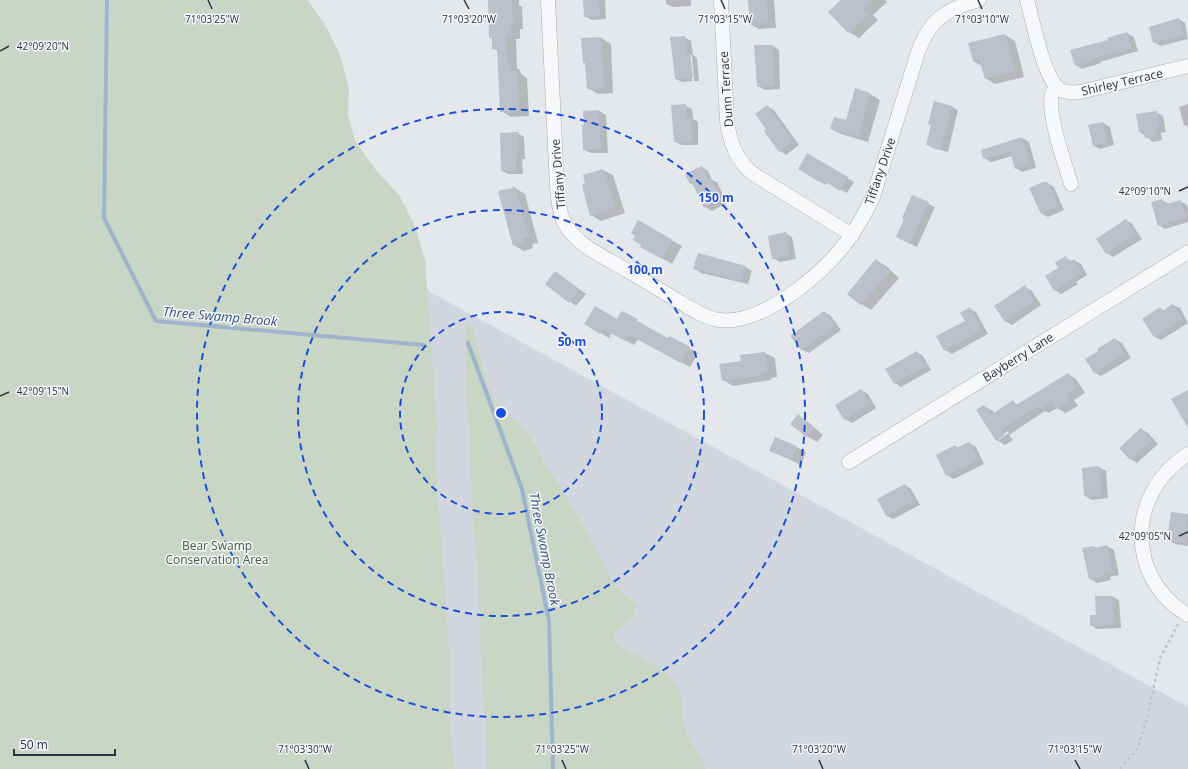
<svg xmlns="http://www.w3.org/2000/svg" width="1188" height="769" font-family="'Open Sans',sans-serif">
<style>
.built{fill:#d2d6de}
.green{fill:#c9d6c5}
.shadow{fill:#0003;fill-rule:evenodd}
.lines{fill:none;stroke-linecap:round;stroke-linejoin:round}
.stream{stroke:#9fb4cc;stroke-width:4}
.building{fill:#bbc0ca}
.street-casing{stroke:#a9aeb7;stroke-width:15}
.path{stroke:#c2c5cb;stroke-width:2.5;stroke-dasharray:3 3;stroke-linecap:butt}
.street{stroke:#f7f8fa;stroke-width:14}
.ticks{fill:none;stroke:#2b3445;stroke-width:1.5}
.ring{fill:none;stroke:#1d4ed8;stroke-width:2;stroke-dasharray:7 5}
.labels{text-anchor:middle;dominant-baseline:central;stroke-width:3;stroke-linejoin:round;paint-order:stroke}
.street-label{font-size:12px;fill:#2b3445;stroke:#f4f6f9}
.park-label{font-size:12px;fill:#3f6138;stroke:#f4f6f9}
.water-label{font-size:13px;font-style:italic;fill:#34527a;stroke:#f4f6f9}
.ticks-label{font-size:10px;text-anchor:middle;fill:#2b3445;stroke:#f4f6f9;stroke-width:3;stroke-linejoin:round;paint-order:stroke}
.centre{fill:#1d4ed8;stroke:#f4f6f9;stroke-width:2}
.ring-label{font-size:12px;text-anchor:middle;font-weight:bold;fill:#1d4ed8;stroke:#f4f6f9;stroke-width:3;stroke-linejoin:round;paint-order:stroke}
</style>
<rect width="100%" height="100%" fill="#e4e7ec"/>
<path class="built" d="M421 287 1188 707V769H444Z"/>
<g class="green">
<path d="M0 0H308L328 30 340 55 349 89 348 114 355 141 375 169 399 195 415 226 425 260 437 424 436 454 437 484 445 590 449 654 450 723 454 769H0Z"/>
<path d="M467 321 471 326 478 345 488 387 498 405 525 430 537 448 545 465 560 486 593 543 606 570 622 594 637 604 633 616 614 635 616 644C636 657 663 664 677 686 685 698 680 716 685 728 690 742 700 756 707 769H487L486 732 482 685 478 575 473 523 469 426 466 396 465 334Z"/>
</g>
<g class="shadow">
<path d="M489 0H519V5L522 7 523 29H520V39H516L517 68 520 70 521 74 527 78 529 116 511 117 501 111 498 51 493 48V39L490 38Z"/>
<path d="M584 0H605L606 19 592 20 585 16Z"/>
<path d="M666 0H691V6L673 7 666 4Z"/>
<path d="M751 0H774L776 28 759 29 750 24Z"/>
<path d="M843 0H885L887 2 873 15 878 20 859 38 849 32 830 12Z"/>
<path d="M1179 19 1185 23 1188 39 1161 46 1154 42Z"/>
<path d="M1127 33 1134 37 1138 51 1100 62 1101 63 1082 69 1076 65 1109 41Z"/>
<path d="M1005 35 1015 41 1024 77 995 84 985 78 982 66 973 61Z"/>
<path d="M684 37 691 41 693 55 697 58 699 81H694L692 55H690L692 81 682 82 676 79Z"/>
<path d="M601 38 611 44 613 93 598 94 588 88Z"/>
<path d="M773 46 779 50 780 89 765 90 758 86Z"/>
<path d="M856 90 870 94 880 100 868 142 841 134 831 129 847 121Z"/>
<path d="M934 102 952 107 958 110 948 152 933 148 927 144 932 125Z"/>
<path d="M1188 104V127L1184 125 1179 107Z"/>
<path d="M686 106 692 109 693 119 698 122V145H682L675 142Z"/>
<path d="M767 106 774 110 799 145 786 155 780 151 768 129Z"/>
<path d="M599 111 606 115 608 153H591L584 150V112Z"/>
<path d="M1156 112 1163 116 1166 132 1161 133 1162 140 1153 142 1139 131Z"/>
<path d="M1103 123 1110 127 1114 145 1100 149 1094 146Z"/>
<path d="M517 133 524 137 525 159H522L523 174H508L502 171Z"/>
<path d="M1022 138 1029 142 1036 168 1022 172 1016 168 1012 156 991 162 984 158Z"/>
<path d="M808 155 854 182 847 193 828 182 826 185 799 169Z"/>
<path d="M702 167 708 171 712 180 717 182 727 203 712 211 705 207 695 186 691 183Z"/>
<path d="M603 170 613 175 625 213 601 221 591 215Z"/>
<path d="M1047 183 1054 187 1064 210 1048 217 1042 214Z"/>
<path d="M515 188 525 194 538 243 532 244 533 248 524 251 514 245Z"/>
<path d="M912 196 935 207 917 247 904 241 905 219Z"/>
<path d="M1162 200 1169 204 1180 201 1187 205 1188 209V222L1165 229 1159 225Z"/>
<path d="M1126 220 1132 224 1142 239 1113 257 1107 253Z"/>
<path d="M638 222 682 246 672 264 641 246 642 244 636 236Z"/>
<path d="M785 233 792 237 796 259 780 262 773 258Z"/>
<path d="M1066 258 1071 261 1074 260 1081 264 1087 275 1076 282 1078 284 1061 294 1055 290 1060 268Z"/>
<path d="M876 260 886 266 899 278 871 310 861 304 849 294Z"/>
<path d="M745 267 752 271 748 284 701 273 695 269Z"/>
<path d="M556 272 586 294 576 306 546 284Z"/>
<path d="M1025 287 1031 290 1041 305 1012 325 1005 321Z"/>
<path d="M1173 305 1180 308 1188 323 1161 340 1155 337 1143 319 1160 308 1164 311Z"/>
<path d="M970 309 976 312 988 334 952 354 945 350 966 321Z"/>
<path d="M622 312 669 340 670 337 698 353 690 367 638 339 634 345 612 333 609 338 586 324 618 320Z"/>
<path d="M824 312 831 316 841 330 809 353 802 350 792 336Z"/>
<path d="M1115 339 1122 343 1131 358 1101 376 1095 373Z"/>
<path d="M917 352 923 356 931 370 901 387 895 383Z"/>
<path d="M765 353 775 358 777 377 771 378V380L733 386 723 380 742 362Z"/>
<path d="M1068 374 1076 379 1085 393 1074 400 1078 406 1065 413 1057 408 1049 413 1045 411 1009 435 1013 440 1005 445 997 440 984 406 993 411 995 414 1013 402 1018 405ZM1008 431 1009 433 999 440V437Z"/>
<path d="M861 390 868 394 876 408 852 423 845 419 836 405Z"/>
<path d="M798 416 808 422 823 435 817 442 807 436Z"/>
<path d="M1141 429 1148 433 1158 444 1137 463 1131 459 1121 448Z"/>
<path d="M969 443 976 447 984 464 954 479 947 475 955 446 959 448Z"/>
<path d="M796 447 806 452 801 465 770 450Z"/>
<path d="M1099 467 1106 471 1108 498 1092 500 1085 496 1083 469Z"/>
<path d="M905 485 911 489 920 505 893 519 887 516Z"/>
<path d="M1172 513 1188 515V546L1175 544 1168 540Z"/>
<path d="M1107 546 1114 550 1119 575 1110 577 1111 580 1097 583 1090 579 1094 547 1097 548Z"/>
<path d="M1113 597 1119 600 1121 628 1097 629 1091 625Z"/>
</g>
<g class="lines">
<g class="stream">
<path d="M107 0 104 218 156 321 423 345"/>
<path d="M468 343 522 489 549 621 553 769"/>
</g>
</g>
<g class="building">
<path d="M488 0H512L513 24H510L511 33 506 34 507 63H510L511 71H517L519 111 500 112 497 49H492V38H489Z"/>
<path d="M583 0H599L600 16 584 17Z"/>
<path d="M748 0H767L768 23 750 24Z"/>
<path d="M841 0H873L864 9 869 14 848 33 828 12Z"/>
<path d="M1179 18 1183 35 1153 43 1149 27Z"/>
<path d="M1127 32 1132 48 1094 58V60L1075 66 1070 50 1108 40 1107 38Z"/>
<path d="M1005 34 1015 71 985 79 979 59 973 61 968 43Z"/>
<path d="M685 36 687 53H690L693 77 675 79 670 37Z"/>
<path d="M601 37 604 88 587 89 585 63H583L581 38Z"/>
<path d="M754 45H773L774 86 757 87Z"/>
<path d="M855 88 870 93 858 137 830 129 834 117 846 120Z"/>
<path d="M934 101 952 106 941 149 926 145 931 125 928 124Z"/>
<path d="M686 104 687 117H691L692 142H674L671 105Z"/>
<path d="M767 105 793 141 779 152 764 131 766 129 755 114Z"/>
<path d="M599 110 601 149 583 150 582 125H584L583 111Z"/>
<path d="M1157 111 1160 129H1155L1156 137 1145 138 1144 131 1139 132 1136 114Z"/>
<path d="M1103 122 1108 142 1093 146 1088 125Z"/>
<path d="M518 132V156H516V171H501L500 133Z"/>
<path d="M1022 137 1030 164 1015 169 1010 152 983 159 981 150Z"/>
<path d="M807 153 848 177 840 191 821 179 819 182 798 169Z"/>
<path d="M702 166 708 179 711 178 721 199 704 208 692 183 690 184 685 174Z"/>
<path d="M603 169 616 207 590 216 582 185 585 183 583 175Z"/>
<path d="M1043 182H1048L1058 206 1041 214 1029 188Z"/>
<path d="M515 187 529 237 522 239 523 243 513 246 498 191Z"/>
<path d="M912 195 929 202 910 244 896 237 904 219 902 218Z"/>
<path d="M1162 199 1164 205 1180 200 1186 217 1158 226 1151 202Z"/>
<path d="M1126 219 1136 235 1106 254 1096 239Z"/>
<path d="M638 220 673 240 662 259 640 247 641 245 633 240 635 236 631 233Z"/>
<path d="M786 232 790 255 772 259 768 236Z"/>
<path d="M698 253 746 266 742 281 693 269Z"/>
<path d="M1066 256 1069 262 1074 259 1082 272 1071 278 1072 280 1054 291 1045 276 1058 268 1055 262Z"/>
<path d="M876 259 890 272 860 305 847 294Z"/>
<path d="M555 271 580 290 569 303 545 284Z"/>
<path d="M1025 285 1035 301 1005 322 994 306Z"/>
<path d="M1173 304 1183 319 1154 337 1142 319 1160 307 1162 311Z"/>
<path d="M595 306 617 319 622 311 638 319 637 321 668 338 670 336 690 347 681 363 629 335 625 341 603 329 600 334 584 324Z"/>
<path d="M970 307 982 330 944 351 936 336 965 321 960 313Z"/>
<path d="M824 311 835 326 801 350 790 336Z"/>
<path d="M1115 338 1125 354 1094 373 1085 359 1098 351 1097 349Z"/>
<path d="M917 351 925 366 894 384 885 369Z"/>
<path d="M765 352 768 372 761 373 762 375 722 381 719 364 741 361 740 355Z"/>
<path d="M1068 373 1077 388 1066 395 1070 401 1056 409 1052 402 1040 409 1038 406 1001 430 1005 435 996 441 976 410 984 405 991 415 1013 400 1016 405Z"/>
<path d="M861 389 870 404 844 420 835 405Z"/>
<path d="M1188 390V428L1171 399Z"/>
<path d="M798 414 814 429 806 437 790 424Z"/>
<path d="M1141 428 1152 440 1130 460 1119 448Z"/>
<path d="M775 437 797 446 791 460 769 451Z"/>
<path d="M969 442 978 460 946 476 936 455 955 445 957 448Z"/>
<path d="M1099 466 1102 495 1084 496 1082 468Z"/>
<path d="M905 484 914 501 886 516 877 499Z"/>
<path d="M1171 512 1188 514 1186 543 1167 541Z"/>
<path d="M1107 545 1113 572 1104 574 1105 576 1089 579 1082 548 1094 546 1095 548Z"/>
<path d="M1095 596H1113L1114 625 1090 626V615H1096Z"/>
</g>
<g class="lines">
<defs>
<g id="street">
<path d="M548 0 557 187C558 198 559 212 564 222 576 246 607 258 628 271 645 281 662 291 678 301 690 308 705 318 719 320 760 326 822 275 845 244 856 230 865 214 873 197L918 52C930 19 946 9 979 0"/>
<path d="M721 0 727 122C730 142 736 159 752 173L852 235"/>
<path d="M1027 0C1033 21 1043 76 1059 89 1066 93 1073 93 1080 92L1188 66"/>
<path d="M1057 87C1055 89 1053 91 1052 94 1047 114 1065 164 1071 184"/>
<path d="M1188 454C1127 493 1125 577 1188 615"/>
<path d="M849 462 1188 252"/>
</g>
</defs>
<use href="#street" class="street-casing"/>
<path class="path" d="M1120 769 1138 748 1147 718 1160 658 1178 624"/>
<use href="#street" class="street"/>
</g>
<path class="ticks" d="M208 0 212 9M464 0 469 9M721 0 725 9M978 0 982 9M0 51 9 46M1179 191 1188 187M0 396 9 392M1179 536 1188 532M305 760 309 769M562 760 566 769M819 760 823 769M1075 760 1080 769"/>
<g class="ring">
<circle cx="501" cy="413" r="101"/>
<circle cx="501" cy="413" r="203"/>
<circle cx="501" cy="413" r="304"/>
</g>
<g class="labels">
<g class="street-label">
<text transform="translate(1122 82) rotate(-13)">Shirley Terrace</text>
<text transform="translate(726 89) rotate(-94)">Dunn Terrace</text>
<text transform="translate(880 171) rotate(-71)">Tiffany Drive</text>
<text transform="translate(558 174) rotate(-95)">Tiffany Drive</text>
<text transform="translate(1018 357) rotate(-32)">Bayberry Lane</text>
</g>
<g class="park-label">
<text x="217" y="545">Bear Swamp<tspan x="217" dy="14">Conservation Area</tspan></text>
</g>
<g class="water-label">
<text transform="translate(220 316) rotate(5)">Three Swamp Brook</text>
<text transform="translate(545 549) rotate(79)">Three Swamp Brook</text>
</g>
</g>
<g class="ticks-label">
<text x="982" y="23">71°03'10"W</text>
<text x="212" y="23">71°03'25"W</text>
<text x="469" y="23">71°03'20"W</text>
<text x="725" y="23">71°03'15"W</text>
<text x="43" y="50">42°09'20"N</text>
<text x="1145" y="195">42°09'10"N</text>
<text x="43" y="395">42°09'15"N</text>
<text x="1145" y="540">42°09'05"N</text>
<text x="562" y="753">71°03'25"W</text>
<text x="819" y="753">71°03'20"W</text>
<text x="1075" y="753">71°03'15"W</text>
<text x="305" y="753">71°03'30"W</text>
</g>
<circle cx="501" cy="413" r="6" class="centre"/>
<g class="ring-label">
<text x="716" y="202">150 m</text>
<text x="645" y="274">100 m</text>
<text x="572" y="346">50 m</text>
</g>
<path d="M14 749v6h101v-6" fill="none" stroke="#2b3445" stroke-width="2"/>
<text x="20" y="749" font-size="12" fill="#2b3445" stroke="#f4f6f9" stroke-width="3" paint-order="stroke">50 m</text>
</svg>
